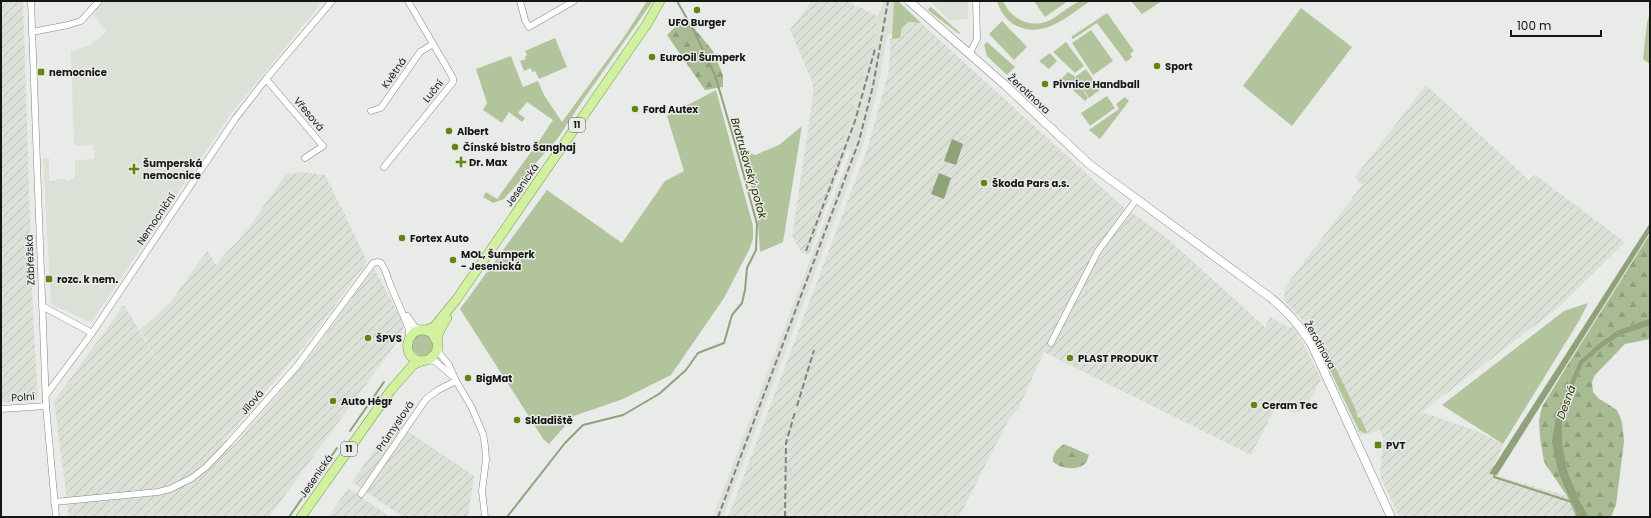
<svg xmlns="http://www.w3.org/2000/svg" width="1651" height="518" font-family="Poppins,sans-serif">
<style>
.built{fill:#dce1d7}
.industrial{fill:url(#industrial-furrows)}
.green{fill:#b2c49c}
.forest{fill:url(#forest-firs)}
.water{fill:#90a27a}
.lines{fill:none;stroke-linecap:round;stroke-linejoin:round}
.stream{stroke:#90a27a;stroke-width:2}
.street-casing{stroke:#858784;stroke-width:7}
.secondary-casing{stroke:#858784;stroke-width:9}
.primary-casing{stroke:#7b9e48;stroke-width:10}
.street{stroke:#fff;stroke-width:6}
.secondary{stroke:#fff;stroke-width:8}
.primary{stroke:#d1f1a1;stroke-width:9}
.rail{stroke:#818280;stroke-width:2;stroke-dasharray:6 3;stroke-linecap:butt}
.poi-dot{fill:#608711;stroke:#e9ebe8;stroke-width:1.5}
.labels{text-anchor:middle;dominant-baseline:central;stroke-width:3;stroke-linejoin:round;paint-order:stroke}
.shield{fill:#e9ebe8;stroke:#555654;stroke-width:1}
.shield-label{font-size:9px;font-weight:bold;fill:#151615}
.poi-label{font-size:10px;font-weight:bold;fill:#151615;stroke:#e9ebe8;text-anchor:start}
.street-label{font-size:10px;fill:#151615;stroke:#e9ebe8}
.water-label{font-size:11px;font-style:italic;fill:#213102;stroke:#e9ebe8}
</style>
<defs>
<pattern id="industrial-furrows" width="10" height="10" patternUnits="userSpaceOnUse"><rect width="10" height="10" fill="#dce1d7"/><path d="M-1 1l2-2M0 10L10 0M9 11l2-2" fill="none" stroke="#bcc0b8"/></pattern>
<pattern id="forest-firs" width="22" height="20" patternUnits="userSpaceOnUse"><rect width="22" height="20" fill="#a8bb92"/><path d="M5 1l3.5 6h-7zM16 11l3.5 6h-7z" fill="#90a07d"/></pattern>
</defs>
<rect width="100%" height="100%" fill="#e9ebe8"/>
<g class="built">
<path d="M102 1H323L230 115 91 323 51 304 43 158H50L49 159V180L51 181H57V179H65L66 181H71V179H75V160L94 159 95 150H93V145L74 146 71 51 86 47 98 39 106 31 92 14Z"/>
<path d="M883 1H897L896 34H888L878 88 862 148 723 517H713L851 151 841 147 874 43 877 16 881 9Z"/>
<path d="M930 1H968V19L949 20Z"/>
</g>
<g class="industrial">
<path d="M1 1H23L33 315 38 399 1 403Z"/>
<path d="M812 1H850L855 7H860L877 16 874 43 841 147 847 149 809 255 802 253 792 236 813 96V84L790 30Z"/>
<path d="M909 22 921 23 1121 205 1167 238 1265 327 1270 317 1290 328 1293 327 1303 343 1321 379 1305 410 1293 413 1277 405 1251 455 1044 352 1018 409 1010 417 959 517H728L867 150 888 75 890 53V39L900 38 902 27Z"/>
<path d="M1426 85 1529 180 1535 175 1625 242 1559 307 1422 412 1479 432 1503 444 1491 474 1567 496 1576 517H1399L1380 476 1383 438 1380 430 1360 436 1320 349 1307 325 1284 300 1285 287 1362 185 1355 177Z"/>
<path d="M302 172 325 175 345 215 367 262 309 340 223 442 222 455 238 441 307 360 374 268 403 322V329L400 338 269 517H69L54 401 124 305 168 379 140 330 170 303 207 251 216 265 247 230 286 174Z"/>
<path d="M394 422 474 476 468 517H403L352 482Z"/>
<path d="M348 488 390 517H328Z"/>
</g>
<g class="green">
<path d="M647 1H653L583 100 558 138 504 199 493 203 483 197 486 192 497 199 539 141 553 120 527 102 518 113 525 118 522 122 509 112 502 123 483 110 487 103 476 69 511 56 523 87 538 81 544 95 562 122 624 37Z"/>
<path d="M894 1H898L921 23 909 22 902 27 900 38 892 39Z"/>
<path d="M997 1H1003C1011 20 1033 30 1052 19 1061 14 1069 6 1078 2 1081 0 1086 1 1090 1 1068 16 1043 40 1015 25 1006 20 1000 11 997 1Z"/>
<path d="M1034 1H1068L1045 17Z"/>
<path d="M1131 1H1162L1142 14Z"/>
<path d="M931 7 960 33 959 34 929 11 928 9Z"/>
<path d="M1301 8 1352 47 1292 126 1243 86Z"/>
<path d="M1107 13 1134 51 1130 54 1132 57 1126 62 1097 23 1073 39 1071 37Z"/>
<path d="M1650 13V64L1643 59 1647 22Z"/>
<path d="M1002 21 1027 47 1014 60 989 34Z"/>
<path d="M1091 30 1113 61 1093 75 1072 43Z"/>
<path d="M555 38 567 67 539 79 535 71 532 72 531 68 524 71 520 61 526 59 525 57 527 55 525 51Z"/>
<path d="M987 42 1015 67 1007 75 987 56 984 45Z"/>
<path d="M1066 42 1084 66 1075 73 1053 52Z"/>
<path d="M1050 53 1057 61 1049 69 1039 61Z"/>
<path d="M1086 69 1100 90 1089 98 1075 77Z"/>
<path d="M1068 72 1074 76 1088 98 1085 101 1061 79Z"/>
<path d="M716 90 753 226V239L749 250 724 298 671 375 623 399 574 416 549 444 544 440 460 309 547 190 622 243 665 181 684 171 667 116Z"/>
<path d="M1107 96 1115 108 1090 126 1081 113Z"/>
<path d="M1125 97 1129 101 1100 139 1089 130 1119 109 1116 104Z"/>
<path d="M802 126 783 242 760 252 757 209 741 149 755 155 779 145Z"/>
<path d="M1588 303 1579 321 1503 444 1442 405 1564 311Z"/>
<circle cx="423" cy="345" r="11"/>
<path d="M1324 344 1357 412 1356 413 1358 418 1360 417 1367 432 1364 433 1359 430 1320 349Z"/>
</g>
<g class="forest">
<path d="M689 22 713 51 723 75V87L705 90 667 35 678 24Z"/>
<path d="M1650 234V318L1618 330 1599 343 1579 361 1557 412 1559 475 1578 517H1576L1567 496 1544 462 1540 437 1539 420 1542 407 1565 369Z"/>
<path d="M1650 326V339L1625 344 1595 375 1592 382 1593 392 1598 398 1617 410 1622 422 1624 441 1616 505 1611 517H1589L1580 501 1568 472 1562 441V414L1583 364 1603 347 1621 335Z"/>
<path d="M1064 444 1089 455 1086 463C1077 471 1062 469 1053 462 1052 454 1058 448 1064 444Z"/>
</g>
<g class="water">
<path d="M952 139 963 144 956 165 944 161Z"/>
<path d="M939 173 951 178 944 199 931 194Z"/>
<path d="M1650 223V232L1497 475 1489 474Z"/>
<path d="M1650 318V326L1621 335 1603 347 1583 364 1562 414V441L1568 472 1580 501 1589 517H1578L1559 475 1552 442 1557 412 1579 361 1599 343 1618 330Z"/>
</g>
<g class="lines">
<g class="stream">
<path d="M350 431 384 382"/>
<path d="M1495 472 1494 477 1572 502"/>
<path d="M289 517 337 448"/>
<path d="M507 517 565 443 583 425 623 415 659 394 686 370 698 353 724 343 732 315 742 303 745 290 747 268 756 250 757 224 737 150 715 75 695 33 677 1"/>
</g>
<defs>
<g id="street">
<path d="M31 1 46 406 56 517"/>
<path d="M520 1 525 20 529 27 574 1"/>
<path d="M32 32 68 25 81 21 99 1"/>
<path d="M970 53 977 39 976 1"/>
<path d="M266 79 323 146 305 158"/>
<path d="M371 111 381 108 420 52 433 44"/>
<path d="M384 167 453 82V78L408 1"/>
<path d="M42 306 92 333"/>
<path d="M407 316 415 327 421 329"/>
<path d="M1051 343 1098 251 1136 200"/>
<path d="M438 347 440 354 449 365 456 381 471 406 483 434 485 446 486 460 482 491 485 517"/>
<path d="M427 360 435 361 452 376"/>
<path d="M46 395 92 333 235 119 266 79 332 1"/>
<path d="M1 409 46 406"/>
<path d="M361 494 426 399 438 390 456 381"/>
<path d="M54 502 158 492 170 489 192 478 206 467 229 443 297 366 373 263 378 262 381 263 385 270 390 284 409 329V338"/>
</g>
<path id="secondary" d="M909 1 1005 85 1089 164 1271 298C1290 314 1298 324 1312 345L1391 517"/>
<g id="primary">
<path d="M425 330 434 327 456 300 647 24 660 1"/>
<path d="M438 344 432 333C409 319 397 357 420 361 425 361 431 359 434 355 440 349 436 342 438 335 440 329 444 323 447 318"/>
<path d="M301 517 391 390 413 365 422 361"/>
</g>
</defs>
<use href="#street" class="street-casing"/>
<use href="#secondary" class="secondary-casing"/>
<use href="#primary" class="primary-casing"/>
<use href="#street" class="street"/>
<use href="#secondary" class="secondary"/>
<use href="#primary" class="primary"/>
<g class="rail">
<path d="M806 251 855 121 875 49"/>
<path d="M797 406 814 350"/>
<path d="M718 517 859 141 873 86 888 1"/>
<path d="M785 517 786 443 795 412"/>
</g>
</g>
<g class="poi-dot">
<circle cx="697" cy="10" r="4"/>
<circle cx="652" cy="57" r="4"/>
<circle cx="1157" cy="66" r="4"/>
<rect x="37" y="68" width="8" height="8" rx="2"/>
<circle cx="1045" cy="84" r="4"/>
<circle cx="635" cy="109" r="4"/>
<circle cx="449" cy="131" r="4"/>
<circle cx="455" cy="147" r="4"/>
<path d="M459 156h4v4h4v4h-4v4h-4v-4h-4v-4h4z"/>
<path d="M132 163h4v4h4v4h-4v4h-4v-4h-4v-4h4z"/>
<circle cx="984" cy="183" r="4"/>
<circle cx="402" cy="238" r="4"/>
<circle cx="453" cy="260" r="4"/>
<rect x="45" y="275" width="8" height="8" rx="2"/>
<circle cx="368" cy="338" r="4"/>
<circle cx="1070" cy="358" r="4"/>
<circle cx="468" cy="378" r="4"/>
<circle cx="333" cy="401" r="4"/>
<circle cx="1254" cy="405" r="4"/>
<circle cx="517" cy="420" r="4"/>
<rect x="1374" y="441" width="8" height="8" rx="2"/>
</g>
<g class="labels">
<g class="shield">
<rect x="569" y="118" width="16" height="14" rx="3"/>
<rect x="341" y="442" width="16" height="14" rx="3"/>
</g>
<g class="shield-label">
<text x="577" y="125">11</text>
<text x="349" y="449">11</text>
</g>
<g class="poi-label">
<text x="697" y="22" text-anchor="middle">UFO Burger</text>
<text x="660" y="57">EuroOil Šumperk</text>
<text x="1165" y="66">Sport</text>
<text x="49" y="72">nemocnice</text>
<text x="1053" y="84">Pivnice Handball</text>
<text x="643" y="109">Ford Autex</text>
<text x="457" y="131">Albert</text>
<text x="463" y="147">Čínské bistro Šanghaj</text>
<text x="469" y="162">Dr. Max</text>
<text x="143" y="163">Šumperská<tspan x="143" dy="12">nemocnice</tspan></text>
<text x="992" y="183">Škoda Pars a.s.</text>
<text x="410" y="238">Fortex Auto</text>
<text x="461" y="254">MOL, Šumperk<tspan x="461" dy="12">- Jesenická</tspan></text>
<text x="57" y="279">rozc. k nem.</text>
<text x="376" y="338">ŠPVS</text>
<text x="1078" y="358">PLAST PRODUKT</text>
<text x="476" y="378">BigMat</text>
<text x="341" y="401">Auto Hégr</text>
<text x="1262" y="405">Ceram Tec</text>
<text x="525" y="420">Skladiště</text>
<text x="1386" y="445">PVT</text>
</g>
<g class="street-label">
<text transform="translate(394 73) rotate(-55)">Květná</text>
<text transform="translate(433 91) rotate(-51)">Luční</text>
<text transform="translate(1029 94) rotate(43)">Žerotínova</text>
<text transform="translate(309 114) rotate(50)">Vřesová</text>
<text transform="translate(522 185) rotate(-55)">Jesenická</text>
<text transform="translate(156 219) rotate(-56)">Nemocniční</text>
<text transform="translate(30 260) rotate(-92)">Zábřežská</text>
<text transform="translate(1320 345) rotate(61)">Žerotínova</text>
<text transform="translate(23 397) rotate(-4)">Polní</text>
<text transform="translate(252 402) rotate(-49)">Jílová</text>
<text transform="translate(395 426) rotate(-56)">Průmyslová</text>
<text transform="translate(316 476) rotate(-55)">Jesenická</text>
</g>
<g class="water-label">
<text transform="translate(749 168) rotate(74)">Bratrušovský potok</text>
<text transform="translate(1566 402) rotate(-70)">Desná</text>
</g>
</g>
<rect width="1651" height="518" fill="none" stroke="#151615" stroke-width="4"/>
<path d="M1511 30v6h90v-6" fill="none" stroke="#151615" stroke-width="2"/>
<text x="1517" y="30" font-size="12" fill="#151615" stroke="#e9ebe8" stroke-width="3" paint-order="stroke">100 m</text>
</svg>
